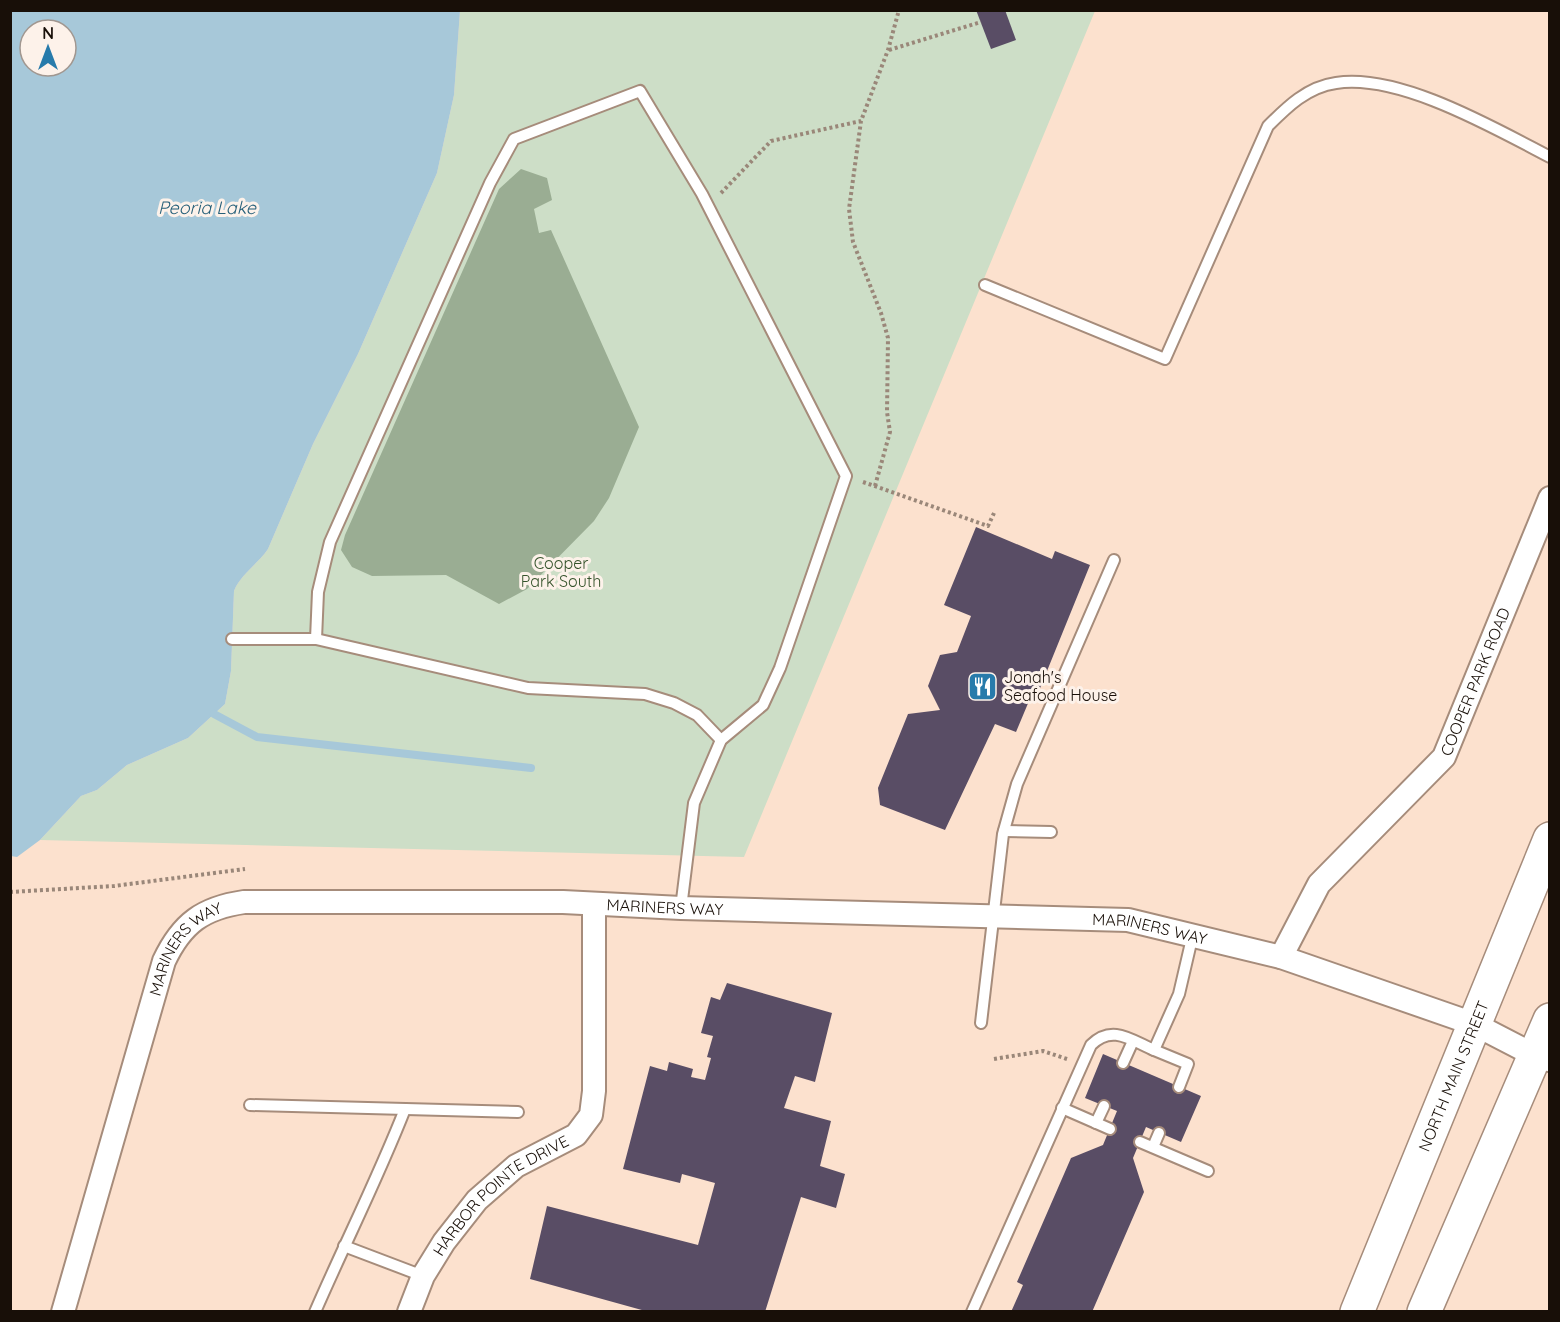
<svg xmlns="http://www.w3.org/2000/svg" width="1560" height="1322" font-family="Quicksand,sans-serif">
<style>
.green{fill:#cddec7}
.forest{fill:#9aad93}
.water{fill:#a7c8d9;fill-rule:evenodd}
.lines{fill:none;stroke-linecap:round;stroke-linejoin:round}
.stream{stroke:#a7c8d9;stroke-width:8}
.building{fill:#594d65}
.service-casing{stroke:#a68c7b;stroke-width:14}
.minor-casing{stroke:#a68c7b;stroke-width:26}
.trunk-casing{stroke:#a68c7b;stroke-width:36}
.path{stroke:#9a8779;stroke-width:4;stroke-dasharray:3 3;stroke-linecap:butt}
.service{stroke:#fff;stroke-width:10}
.minor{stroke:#fff;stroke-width:22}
.trunk{stroke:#fff;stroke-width:33}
.labels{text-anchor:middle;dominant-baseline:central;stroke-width:6;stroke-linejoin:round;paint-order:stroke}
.park-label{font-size:16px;fill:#35532b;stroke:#fdf2ea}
.poi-label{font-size:16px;fill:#180f08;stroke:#fdf2ea;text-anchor:start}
.street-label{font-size:16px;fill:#180f08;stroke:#fdf2ea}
.water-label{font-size:18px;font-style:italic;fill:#255f79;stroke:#fdf2ea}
</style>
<rect width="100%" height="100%" fill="#fce1ce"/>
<path class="green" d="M460 11H1095L744 857 40 840 81 796 97 790 127 765 188 738 225 704 231 671 234 591C241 574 257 565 268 549L313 444 358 354 437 173 454 95Z"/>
<path class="forest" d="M521 169 547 178 552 200 534 209 539 233 551 230 639 427 609 498 594 521 527 589 499 604 446 575 372 576 352 567 341 550 345 535 499 189Z"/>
<path class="water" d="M11 11H460L454 95 437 173 358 354 313 444 268 549C257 565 241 574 234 591L231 671 225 704 188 738 127 765 97 790 81 796 40 840 17 857 11 856ZM30 30H66V66H30Z"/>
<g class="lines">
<path class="stream" d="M214 714 257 737 531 768"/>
</g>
<g class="building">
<path d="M976 10H1005L1016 40 991 49Z"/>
<path d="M976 527 1052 559 1055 551 1090 565 1034 703 1029 701 1016 732 995 724 945 830 880 805 878 788 908 714 940 710 928 686 940 655 957 652 971 616 944 605Z"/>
<path d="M727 983 832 1013 815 1082 795 1076 784 1108 831 1121 820 1166 845 1174 836 1208 801 1197 765 1312H649L530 1279 547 1206 698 1245 715 1183 682 1174 680 1183 623 1169 650 1066 667 1071 669 1062 693 1069 691 1077 705 1080 711 1058 707 1057 713 1036 701 1033 711 997 720 1000Z"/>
<path d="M1103 1054 1201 1096 1181 1142 1146 1127 1133 1158 1144 1192 1092 1312H1011L1023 1285 1017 1282 1071 1158 1103 1145 1117 1111 1085 1098Z"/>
</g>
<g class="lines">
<defs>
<g id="service">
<path d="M985 285 1165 359 1268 126C1287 107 1307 87 1336 83 1399 73 1494 128 1550 157"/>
<path d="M232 639H316L528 688 645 694 674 703 697 715 721 740"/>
<path d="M316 639 318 592 330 542 490 183 514 139 640 91 702 194 846 476 780 668 763 705 721 740 694 803 681 908"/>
<path d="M1004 831 1051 832"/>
<path d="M981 1023 1003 834 1017 784 1114 560"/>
<path d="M1154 1050 1188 1064 1179 1087"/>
<path d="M1123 1063 1133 1041"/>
<path d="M250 1105 518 1112"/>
<path d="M1062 1108 1110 1129"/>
<path d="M1096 1123 1104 1106"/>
<path d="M1140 1142 1208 1171"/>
<path d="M1153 1147 1159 1133"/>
<path d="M344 1246 423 1276"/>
<path d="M315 1312C345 1243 378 1178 405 1109"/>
<path d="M972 1312 1091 1045C1112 1024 1131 1040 1154 1050L1179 994 1193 934"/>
</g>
<g id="minor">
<path id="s1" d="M1281 957 1319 884 1444 757 1550 498"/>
<path id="s2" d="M63 1312 164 961C182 923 203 908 244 902H563L681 908 1128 920 1281 957 1474 1024 1534 1055 1548 1060"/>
<path id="s3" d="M409 1312 423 1276 444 1242 477 1200 516 1166 576 1135 591 1115 594 1091V905"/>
</g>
<g id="trunk">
<path id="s4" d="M1357 1312 1550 839"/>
<path d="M1424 1312 1550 1020"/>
</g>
</defs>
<use href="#service" class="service-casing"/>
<use href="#minor" class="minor-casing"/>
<use href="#trunk" class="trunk-casing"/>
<g class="path">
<path d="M889 50 981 22"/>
<path d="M721 193 771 141 861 121"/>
<path d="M863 482 988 526 994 513"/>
<path d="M875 486 890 432 887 412 888 338 881 313 853 242 849 209 861 121 888 50 899 10"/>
<path d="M10 892 114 886 245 869"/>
<path d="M994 1059 1043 1051 1067 1059"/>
</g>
<use href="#service" class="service"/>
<use href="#minor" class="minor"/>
<use href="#trunk" class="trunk"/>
</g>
<defs>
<symbol id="restaurant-square" viewBox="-11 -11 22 22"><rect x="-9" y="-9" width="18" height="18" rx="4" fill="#277bab" stroke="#fdf2ea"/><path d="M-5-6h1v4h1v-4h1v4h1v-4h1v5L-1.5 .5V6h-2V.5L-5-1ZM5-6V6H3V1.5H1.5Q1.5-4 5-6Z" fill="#fff"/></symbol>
</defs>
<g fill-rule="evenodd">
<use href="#restaurant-square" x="966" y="670" width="33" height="33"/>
</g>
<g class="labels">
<g class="park-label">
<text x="561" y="563">Cooper<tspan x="561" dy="18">Park South</tspan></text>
</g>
<g class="poi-label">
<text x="1004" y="677">Jonah's<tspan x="1004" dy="18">Seafood House</tspan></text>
</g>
<g class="street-label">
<text stroke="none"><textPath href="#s1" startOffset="342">COOPER PARK ROAD</textPath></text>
<text stroke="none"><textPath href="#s2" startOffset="891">MARINERS WAY</textPath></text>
<text stroke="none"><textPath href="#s2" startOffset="1377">MARINERS WAY</textPath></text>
<text stroke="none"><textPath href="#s2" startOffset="388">MARINERS WAY</textPath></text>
<text stroke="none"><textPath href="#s4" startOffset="255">NORTH MAIN STREET</textPath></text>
<text stroke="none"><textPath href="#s3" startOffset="153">HARBOR POINTE DRIVE</textPath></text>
</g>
<g class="water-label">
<text x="207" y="207">Peoria Lake</text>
</g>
</g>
<rect width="1560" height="1322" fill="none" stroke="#180f08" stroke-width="24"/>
<g transform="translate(48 48)"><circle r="28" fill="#fdf2ea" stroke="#a19790" stroke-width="1.5"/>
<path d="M0-4.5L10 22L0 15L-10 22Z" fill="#277bab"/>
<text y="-9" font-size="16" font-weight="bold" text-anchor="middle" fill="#180f08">N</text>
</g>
</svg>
